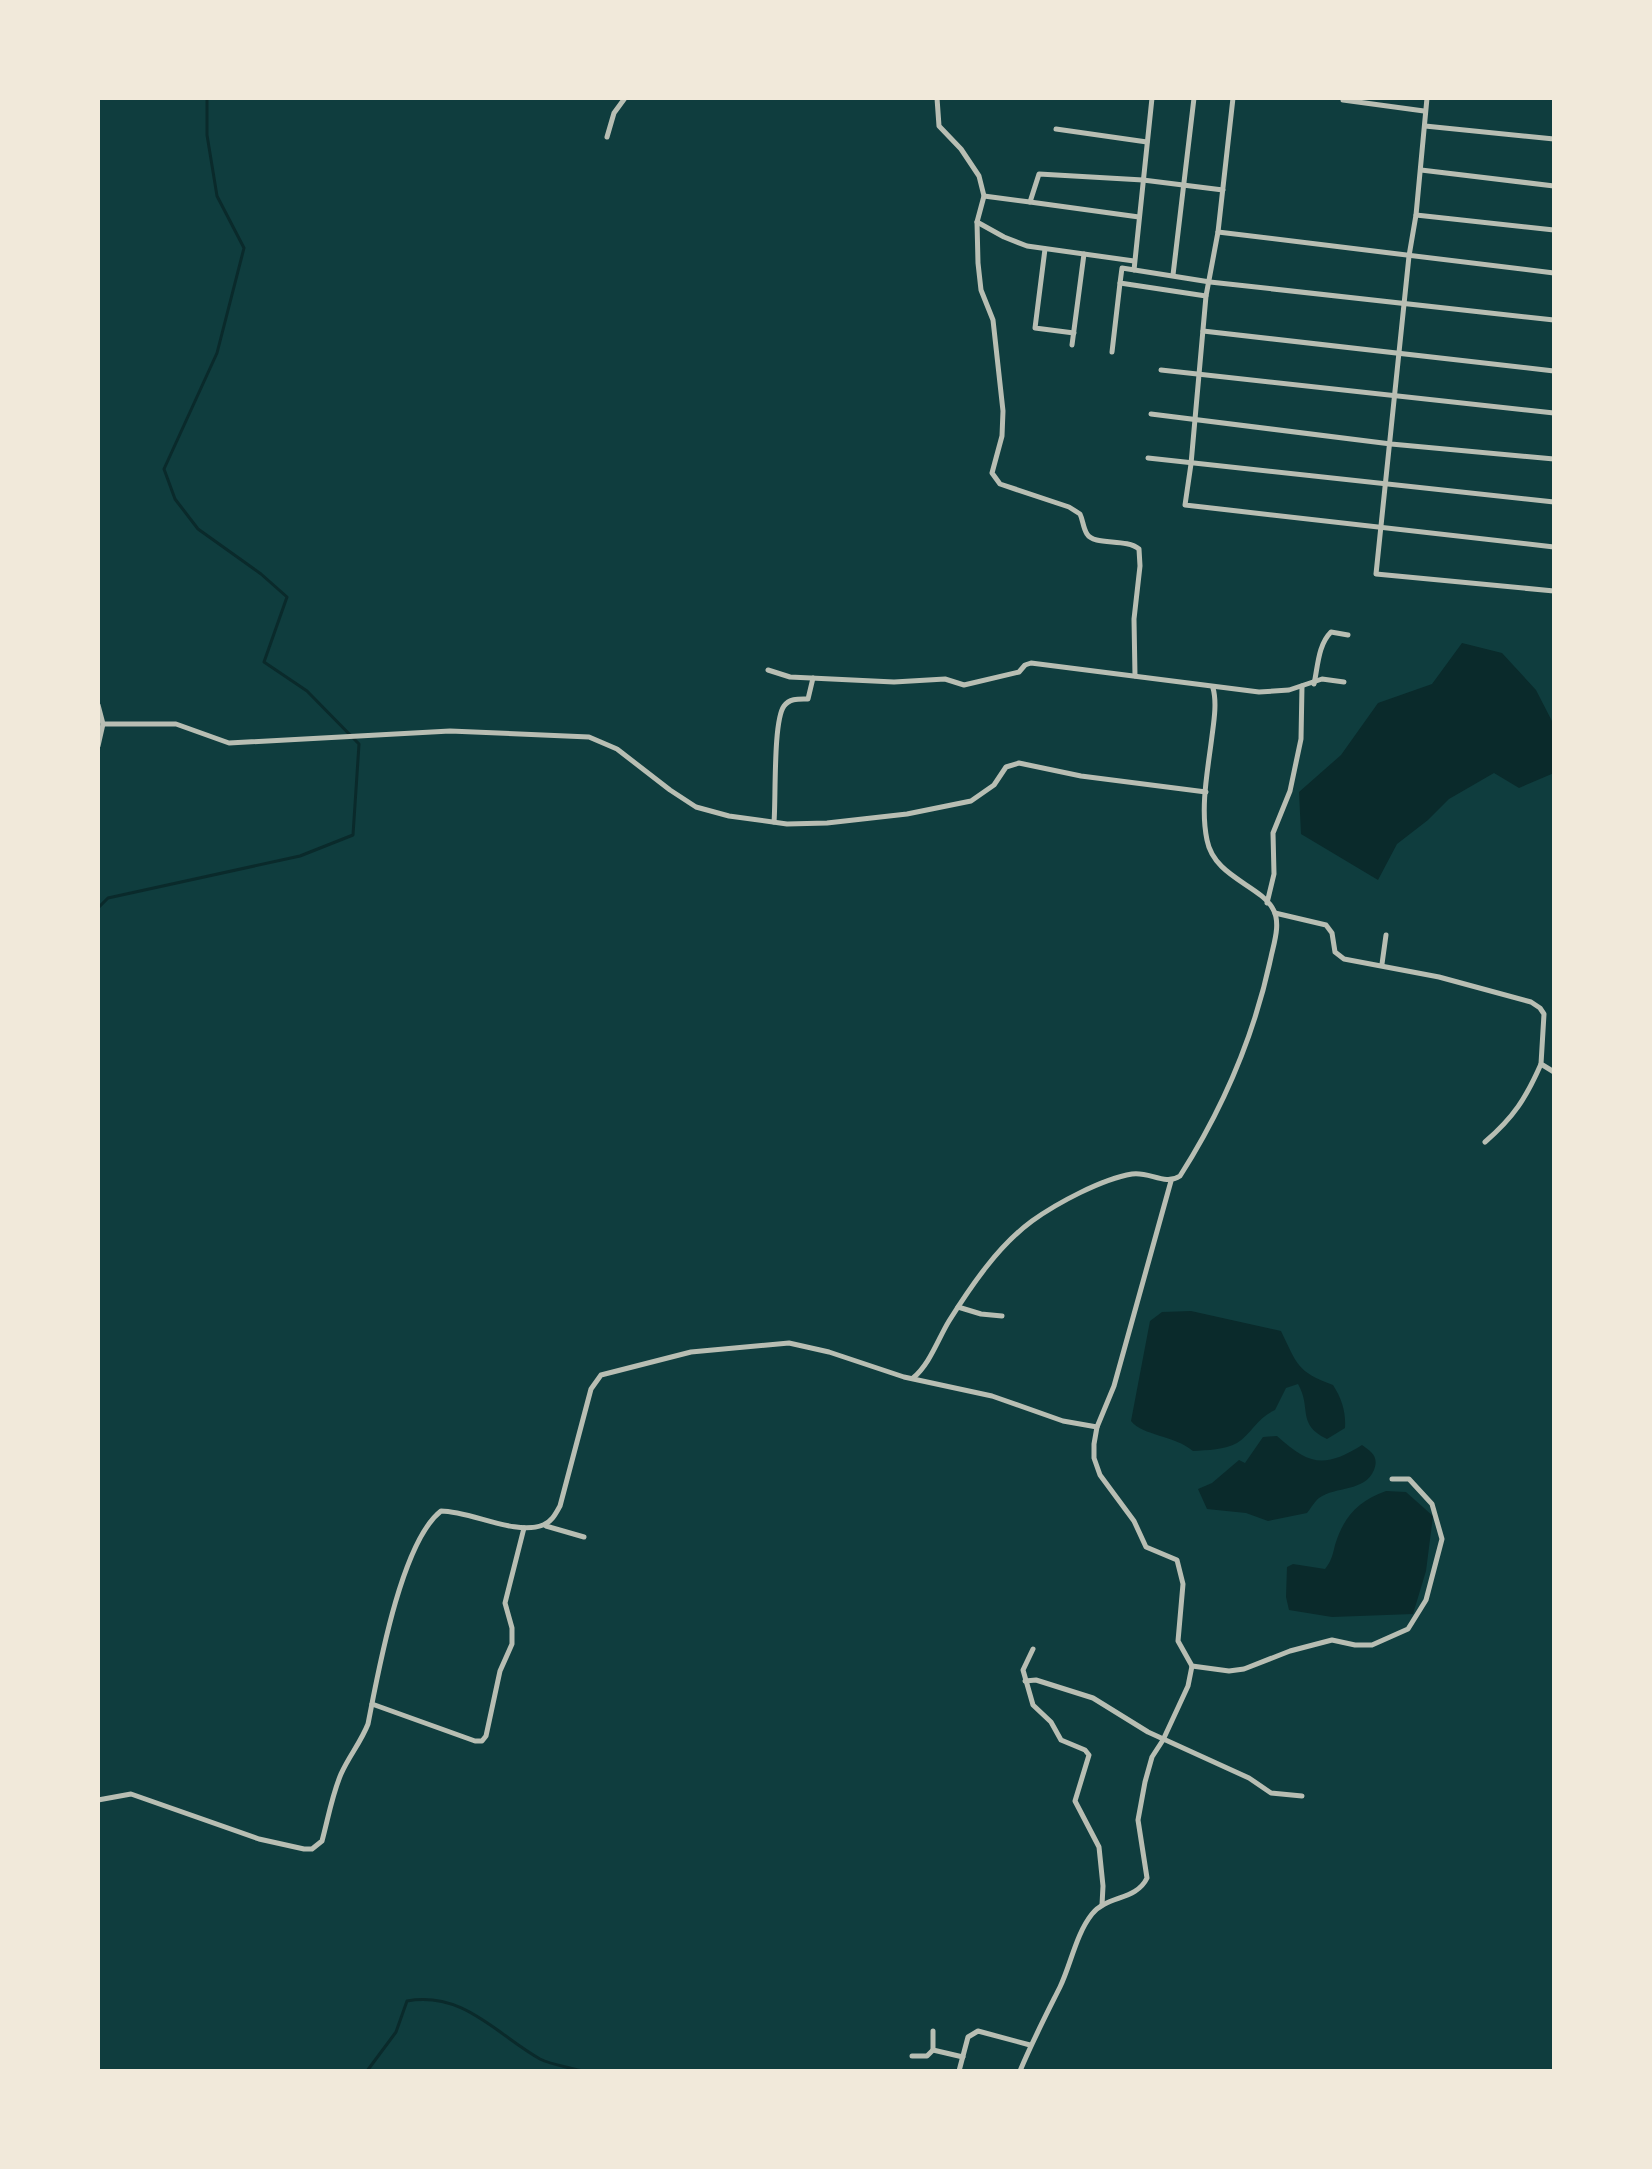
<svg xmlns="http://www.w3.org/2000/svg" width="1652" height="2169" font-family="'Times New Roman',serif">
<style>
.water{fill:#0a2a2b}
.lines{fill:none;stroke-linecap:round;stroke-linejoin:round}
.stream{stroke:#0a2a2b;stroke-width:3}
.minor{stroke:#b8beb3;stroke-width:5}
</style>
<rect width="100%" height="100%" fill="#0f3d3e"/>
<g class="water">
<path d="M1462 643 1502 653 1536 690 1554 725V773L1519 788 1494 773 1449 799 1428 820 1397 844 1378 880 1301 834 1299 792 1341 755 1378 703 1432 684Z"/>
<path d="M1191 1311 1281 1331C1297 1364 1297 1372 1333 1385 1342 1399 1346 1412 1345 1428L1327 1439C1296 1424 1312 1408 1298 1384L1286 1388 1275 1410C1258 1417 1252 1433 1237 1443 1225 1450 1207 1450 1193 1451 1174 1435 1143 1436 1131 1421L1150 1321 1162 1312Z"/>
<path d="M1277 1436C1310 1466 1325 1468 1362 1445 1372 1452 1379 1457 1374 1470 1365 1492 1336 1486 1319 1498 1315 1501 1311 1508 1307 1513L1268 1521 1246 1513 1207 1509 1198 1489 1212 1483 1239 1460 1245 1463 1263 1437Z"/>
<path d="M1386 1491 1406 1492 1433 1516 1426 1571 1413 1614 1332 1617 1289 1610 1286 1597 1287 1567 1293 1564 1325 1569C1331 1562 1333 1554 1335 1545 1344 1516 1358 1501 1386 1491Z"/>
</g>
<g class="lines">
<g class="stream">
<path d="M98 908 108 898 300 856 353 835 359 744 307 691 264 662 287 597 261 574 198 529 175 499 164 469 217 353 244 248 217 196 207 135V98"/>
<path d="M367 2071 396 2032 407 2001C463 1991 496 2034 540 2059 552 2065 569 2067 582 2071"/>
</g>
<g class="minor">
<path d="M937 98 939 126 961 149 979 176 984 196 977 222 978 263 981 290 993 320 1003 411 1002 436 992 473 1000 484 1069 507 1080 514C1083 520 1083 528 1087 534 1094 546 1126 538 1139 549L1140 566 1134 619 1135 676"/>
<path d="M1233 98 1218 232 1206 296 1191 464 1185 505 1554 547"/>
<path d="M1427 98 1416 215 1409 256 1376 574 1554 591"/>
<path d="M1343 100 1424 111"/>
<path d="M1425 126 1554 139"/>
<path d="M1056 129 1147 142"/>
<path d="M607 137 614 113 625 98"/>
<path d="M1421 170 1554 186"/>
<path d="M984 196 1030 202 1039 174 1143 180 1223 190"/>
<path d="M1030 202 1139 217"/>
<path d="M1416 215 1554 230"/>
<path d="M977 222 1004 237 1027 246 1134 261"/>
<path d="M1218 232 1554 273"/>
<path d="M1045 249 1035 328 1074 333"/>
<path d="M1134 270 1152 98"/>
<path d="M1173 275 1194 98"/>
<path d="M1206 296 1120 283 1122 268 1210 282 1554 320"/>
<path d="M1203 331 1554 371"/>
<path d="M1072 345 1084 254"/>
<path d="M1112 352 1120 283"/>
<path d="M1161 370 1554 413"/>
<path d="M1151 414 1391 444 1554 459"/>
<path d="M1148 458 1554 502"/>
<path d="M768 670 790 677 894 682 945 679 964 685 1019 672 1025 665 1031 663 1259 692 1289 690 1322 679 1344 682"/>
<path d="M1314 684C1318 666 1318 645 1331 632L1348 635"/>
<path d="M98 705 103 724H176L229 743 450 731 589 737 617 749 670 790 696 807 729 816 787 824 827 823 907 814 971 801 994 785 1006 767 1019 763 1081 776 1206 792"/>
<path d="M98 746 103 724"/>
<path d="M774 822C776 799 773 721 784 706 790 698 799 699 808 699L813 678"/>
<path d="M1267 903 1274 874 1273 833 1290 791 1301 739 1302 686"/>
<path d="M1275 913 1326 925 1332 933 1335 952 1344 959 1439 977 1531 1002 1540 1008 1544 1014 1541 1064 1554 1072"/>
<path d="M1382 964 1386 935"/>
<path d="M1485 1142C1514 1117 1526 1098 1541 1064"/>
<path d="M1171 1181 1114 1386 1097 1427 1094 1444V1458L1100 1475 1134 1521 1146 1547 1177 1560 1183 1584 1178 1641 1192 1666 1229 1671 1244 1669 1290 1651 1332 1640 1355 1645H1372L1408 1629 1426 1600 1442 1539 1432 1504 1409 1479H1392"/>
<path d="M958 1307 981 1314 1002 1316"/>
<path d="M913 1378C930 1364 938 1339 949 1321 971 1286 998 1246 1032 1221 1057 1203 1102 1179 1132 1174 1149 1171 1165 1186 1180 1176 1224 1107 1254 1037 1271 957 1274 943 1281 923 1273 909 1260 885 1214 877 1207 840 1200 807 1208 769 1212 736 1214 721 1217 702 1213 688"/>
<path d="M546 1526 584 1537"/>
<path d="M1033 1649 1023 1670 1033 1705 1051 1722 1061 1740 1085 1750 1089 1755 1075 1801 1099 1847 1103 1886 1102 1905"/>
<path d="M1025 1681 1036 1680 1093 1698 1148 1732 1249 1778 1271 1793 1302 1796"/>
<path d="M372 1704 475 1741H482L486 1736 500 1671 512 1644V1628L505 1603 524 1528"/>
<path d="M98 1800 131 1794 259 1839 304 1849H312L322 1841C328 1819 332 1795 341 1774 349 1756 361 1742 368 1724 378 1673 401 1542 441 1511 471 1511 515 1536 543 1525 552 1522 556 1513 560 1506L591 1389 601 1375 691 1352 789 1343 829 1352 904 1377 992 1396 1063 1421 1097 1427"/>
<path d="M933 2031V2050L963 2057"/>
<path d="M912 2056H927L933 2050"/>
<path d="M959 2071 968 2037 978 2031 1030 2045"/>
<path d="M1020 2071C1032 2042 1046 2015 1060 1987 1071 1964 1076 1934 1092 1914 1107 1895 1136 1901 1147 1878L1138 1820 1145 1782 1152 1757 1163 1740 1188 1686 1192 1666"/>
</g>
</g>
<rect width="1652" height="2169" fill="none" stroke="#f1e9da" stroke-width="200"/>
</svg>
